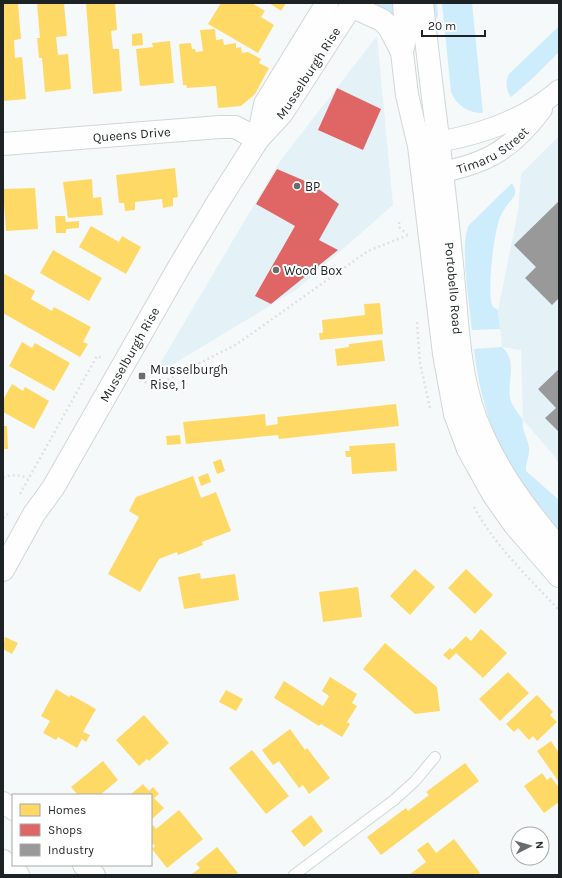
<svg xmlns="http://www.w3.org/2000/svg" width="562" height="878" font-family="Karla,sans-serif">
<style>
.built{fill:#e4f2f8}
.green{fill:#cdedfc}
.homes{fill:#ffd966}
.shops{fill:#e06666}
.industry{fill:#999}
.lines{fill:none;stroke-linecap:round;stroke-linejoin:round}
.service-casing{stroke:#d1d6d7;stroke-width:12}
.minor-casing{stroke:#d1d6d7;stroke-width:22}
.tertiary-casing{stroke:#d1d6d7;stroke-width:24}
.secondary-casing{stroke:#d1d6d7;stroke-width:24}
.path{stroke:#e0e1e2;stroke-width:2.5;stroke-dasharray:2 3;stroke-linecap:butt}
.service{stroke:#fefefe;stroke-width:10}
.minor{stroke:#fefefe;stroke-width:20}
.tertiary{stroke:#fefefe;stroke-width:22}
.secondary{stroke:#fefefe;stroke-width:22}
.poi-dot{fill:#696d6f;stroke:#fff;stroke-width:1.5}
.labels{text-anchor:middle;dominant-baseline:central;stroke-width:4;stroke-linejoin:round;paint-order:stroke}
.street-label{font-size:13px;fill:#1d2224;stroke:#fff}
.poi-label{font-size:13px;fill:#1d2224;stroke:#fff;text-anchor:start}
</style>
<rect width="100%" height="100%" fill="#f5f9fa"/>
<g class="built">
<path d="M377 36 393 205 296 290 152 377 280 161Z"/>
<path d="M559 136V465L555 457 523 420 521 350 502 347 498 310 518 211 521 174Z"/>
</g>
<g class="green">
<path d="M375 3H397L398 20Z"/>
<path d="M430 3H437L438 16 435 20 433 21Z"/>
<path d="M442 3H472L483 113C468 113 457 106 451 92Z"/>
<path d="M559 26V52L533 78 511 97C506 91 505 81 509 74Z"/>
<path d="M512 183 515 189V194C510 203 502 210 499 220 494 235 486 295 493 307L498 310 500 329 472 330C470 308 459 242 469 225Z"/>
<path d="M502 347C518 362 507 380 510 398 512 406 518 413 523 420 521 430 528 438 529 448 530 456 525 463 526 471L559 500V530C509 470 483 428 474 349Z"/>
</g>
<g class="homes">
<path d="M3 3H18L21 39 14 40 15 58 22 57 26 99 3 101Z"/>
<path d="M37 3H64L67 36 56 37 58 55 68 54 71 89 45 92 42 58H39L37 38H40Z"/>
<path d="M86 3H115L117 30 111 31 113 49H119L122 91 93 94Z"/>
<path d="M221 3H252L265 11 261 17 274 25 258 53 208 24Z"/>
<path d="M269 3H286L281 11Z"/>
<path d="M215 29 216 40 223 39 224 45 236 43V48L241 47 242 53 248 52 261 59 259 63 269 68 255 94 241 106 218 108 216 86 187 88 186 85H183L179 44 191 43 192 49H195L196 52 203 51 200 30Z"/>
<path d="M142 33 143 45 132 46V34Z"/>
<path d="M170 41 174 83 140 86 136 49 153 47 152 43Z"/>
<path d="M175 168 178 197 173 198V206L163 208 162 199 135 202V210L125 211 124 203H119L116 175Z"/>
<path d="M92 179 93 198 101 197 103 215 68 218 63 182Z"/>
<path d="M35 188 38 229 6 231 3 189Z"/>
<path d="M55 216H65L66 222 79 221V228L66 229V233H56Z"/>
<path d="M91 226 119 242 122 236 141 247 126 274 79 247Z"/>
<path d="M53 250 102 278 89 301 40 273Z"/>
<path d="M3 273 35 291 31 299 52 311 54 307 91 327 83 342 88 344 80 357 3 313Z"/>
<path d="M380 303 383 334 320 340 319 333H323L322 320 365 315 364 304Z"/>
<path d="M382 340 385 361 337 366 335 349 349 347V344Z"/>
<path d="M22 342 32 348 35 343 70 363 54 391 9 366Z"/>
<path d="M12 384 23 391 25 387 49 401 34 429 3 412V400Z"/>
<path d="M396 404 399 426 279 439 278 435 186 444 183 422 265 414 266 426 278 424 277 417Z"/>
<path d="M3 426H7L8 449H3Z"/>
<path d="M180 435 181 444 167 445 166 436Z"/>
<path d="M395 443 397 471 352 474 351 457H346L345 451H350L349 446Z"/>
<path d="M221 459 225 471 217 474 213 462Z"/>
<path d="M208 473 211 482 201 486 198 477Z"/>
<path d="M193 476 201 498 216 492 231 531 202 542 203 545 178 555 177 552 159 559 140 592 108 574 139 517 129 511 136 497Z"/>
<path d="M415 569 435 587 410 615 390 596Z"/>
<path d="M466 569 493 595 475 614 448 588Z"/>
<path d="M200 573 201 579 235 574 239 600 184 609 178 577Z"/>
<path d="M358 587 362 617 323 622 319 592Z"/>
<path d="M481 629 507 653 483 678 456 653 449 660 443 655 450 648 452 650 466 636 471 641Z"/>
<path d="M5 637 18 643 12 654 3 649Z"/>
<path d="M385 643 437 687 440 711 415 714 363 669Z"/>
<path d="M508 672 529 693 500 721 479 699Z"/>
<path d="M330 677 357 694 352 703 357 706 347 722 350 724 342 737 321 724 319 726 274 698 284 681 323 706 329 696 322 691Z"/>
<path d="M56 689 69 697 71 695 96 709 83 732 90 735 86 742 82 739 77 748 58 737 56 740 43 733 50 721 41 716Z"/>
<path d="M226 690 243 699 236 711 219 702Z"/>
<path d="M537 695 553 712 550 715 557 722 537 741 533 736 529 740 518 728 514 732 506 724Z"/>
<path d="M144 715 169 743 149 761 147 759 139 766 116 740Z"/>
<path d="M290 729 305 750 307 748 330 778 309 794 303 785 299 788 279 761 273 765 262 750Z"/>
<path d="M551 741 559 753V782L537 751Z"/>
<path d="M252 750 289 796 266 814 229 768Z"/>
<path d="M103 761 118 780 100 795H78L71 787Z"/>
<path d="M465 763 479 781 381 855 367 837 406 808 408 811 429 795 426 792Z"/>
<path d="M542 773 547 780 551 777 559 788V802L544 813 524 786Z"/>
<path d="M143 784 149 791 153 787 159 794 154 798 164 808 151 820V795H130Z"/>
<path d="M179 810 203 839 167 868 152 849 155 846 151 842V827L153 825 156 829Z"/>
<path d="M311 815 323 831 304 847 291 831Z"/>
<path d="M454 839 480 873 477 875H409L426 862 417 850 428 842 436 853Z"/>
<path d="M217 847 238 873 235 875H191L200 868 196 864Z"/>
</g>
<g class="shops">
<path d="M337 88 381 109 363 150 318 130Z"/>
<path d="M277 169 312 184 339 204 319 240 338 250 271 304 255 296 295 226 256 204Z"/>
</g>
<g class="industry">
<path d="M559 201V298L552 305 525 278 536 267 514 245Z"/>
<path d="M559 369V432L545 418 556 408 538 389Z"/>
</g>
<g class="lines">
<defs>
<path id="service" d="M294 875 394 800 415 781 435 757"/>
<g id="minor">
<path d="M422 145C471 137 520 124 559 90"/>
<path id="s1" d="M427 175C480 166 509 154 542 109"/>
<path d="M3 802 13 810"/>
<path d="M83 865 95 875"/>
</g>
<g id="tertiary">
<path id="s2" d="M3 144 220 127H235L258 139"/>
</g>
<g id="secondary">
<path d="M404 3 406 33 402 52 407 95 419 146 444 354 455 414 468 449 493 494 514 524 559 576"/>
<path id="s3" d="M422 3C431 87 443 171 451 255 457 307 457 371 476 419 495 468 525 509 559 548"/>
<path d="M351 6 382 20 389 27 402 52"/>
<path d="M258 139 265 104 327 3"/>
<path id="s4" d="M3 570 34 514 53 488 179 267 218 202 258 139 282 113 353 3"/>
<path d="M3 861 18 875"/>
</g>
</defs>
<use href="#service" class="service-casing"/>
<use href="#minor" class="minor-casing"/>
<use href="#tertiary" class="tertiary-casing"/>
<use href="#secondary" class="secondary-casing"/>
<g class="path">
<path d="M399 222V227L407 234"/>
<path d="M417 322 420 363 430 408"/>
<path d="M140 380 155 386 237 344 368 251 408 235"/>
<path d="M3 478C12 474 19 475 28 478"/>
<path d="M20 494 97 356 102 358"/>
<path d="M474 507C495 546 529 578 559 610"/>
<path d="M3 518 8 514"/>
</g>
<use href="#service" class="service"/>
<use href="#minor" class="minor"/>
<use href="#tertiary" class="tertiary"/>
<use href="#secondary" class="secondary"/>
</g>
<g class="poi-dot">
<circle cx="297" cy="186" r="4"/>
<circle cx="276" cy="270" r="4"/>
<rect x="138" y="372" width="8" height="8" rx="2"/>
</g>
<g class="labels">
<g class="street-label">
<text stroke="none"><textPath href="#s4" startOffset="584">Musselburgh Rise</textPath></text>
<text stroke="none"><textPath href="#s2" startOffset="129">Queens Drive</textPath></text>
<text stroke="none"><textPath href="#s1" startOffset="71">Timaru Street</textPath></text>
<text stroke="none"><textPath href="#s3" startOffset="287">Portobello Road</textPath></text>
<text stroke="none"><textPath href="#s4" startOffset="250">Musselburgh Rise</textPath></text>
</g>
<g class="poi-label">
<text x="305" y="186">BP</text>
<text x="284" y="270">Wood Box</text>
<text x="150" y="369">Musselburgh<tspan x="150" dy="15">Rise, 1</tspan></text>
</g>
</g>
<rect width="562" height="878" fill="none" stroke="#1d2224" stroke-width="8"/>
<rect x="12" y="794" width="140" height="72" fill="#ffffff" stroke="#a5a7a7"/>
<rect x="20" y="804" width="20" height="12" fill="#ffd966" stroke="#a5a7a7"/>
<text x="48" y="814" font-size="12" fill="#1d2224">Homes</text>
<rect x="20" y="824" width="20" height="12" fill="#e06666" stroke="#a5a7a7"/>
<text x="48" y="834" font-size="12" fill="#1d2224">Shops</text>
<rect x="20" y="844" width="20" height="12" fill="#999999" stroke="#a5a7a7"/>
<text x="48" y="854" font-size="12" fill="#1d2224">Industry</text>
<g transform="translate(530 846) rotate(84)"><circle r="19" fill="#ffffff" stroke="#a5a7a7"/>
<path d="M0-3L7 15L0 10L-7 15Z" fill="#696d6f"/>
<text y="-6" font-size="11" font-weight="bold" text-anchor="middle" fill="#1d2224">N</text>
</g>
<path d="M422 30v6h63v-6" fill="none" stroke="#1d2224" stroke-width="2"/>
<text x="428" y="30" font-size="12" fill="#1d2224" stroke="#ffffff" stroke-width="3" paint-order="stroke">20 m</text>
</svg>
